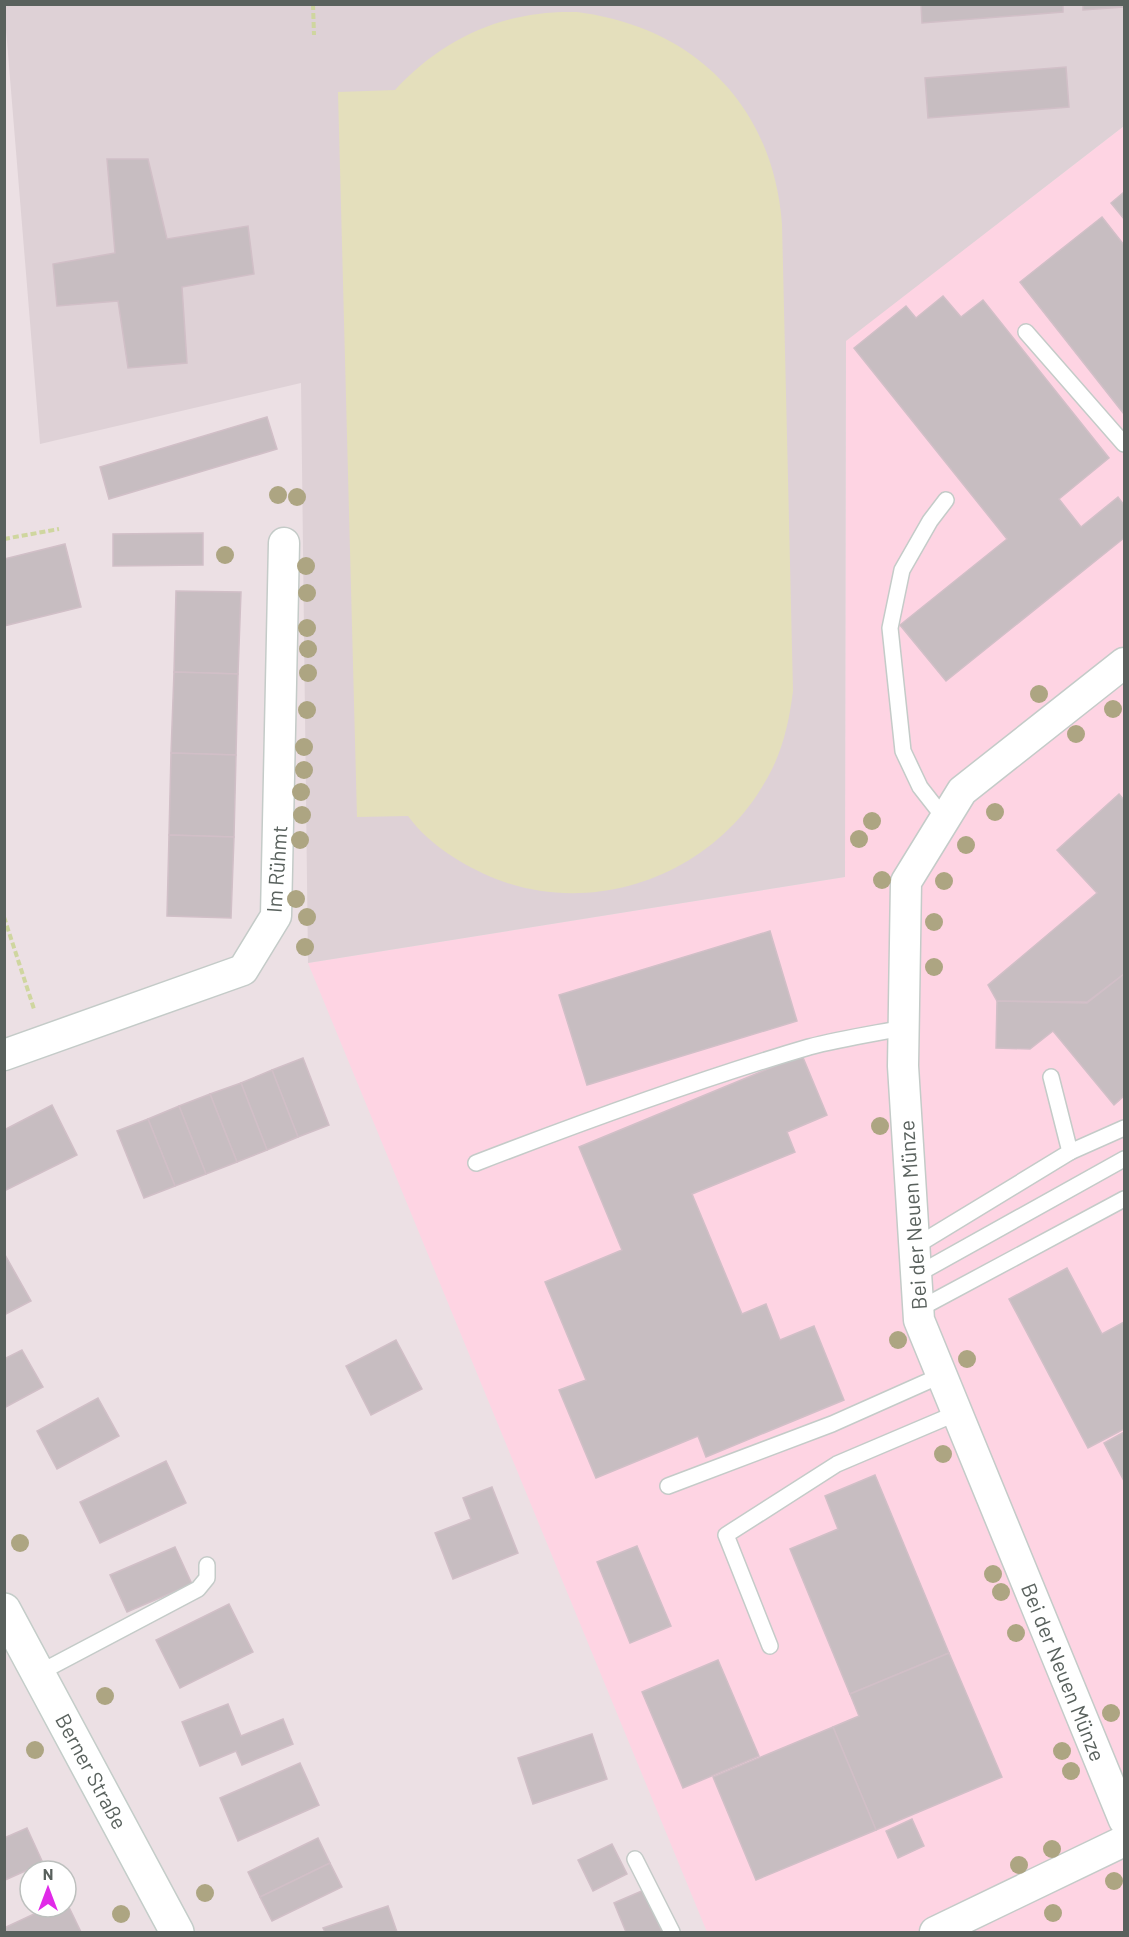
<svg xmlns="http://www.w3.org/2000/svg" width="1129" height="1937" font-family="Barlow,sans-serif">
<style>
.commercial{fill:#fed4e3}
.education{fill:#ded1d6}
.green{fill:#e4dfbc}
.building{fill:#c7bdc1;stroke:#d1bfc7;stroke-width:1.5}
.lines{fill:none;stroke-linecap:round;stroke-linejoin:round}
.lane-casing{stroke:#c4cbc8;stroke-width:18}
.street-casing{stroke:#c4cbc8;stroke-width:33}
.secondary-casing{stroke:#c4cdc9;stroke-width:36}
.path{stroke:#cfd69f;stroke-width:4;stroke-dasharray:6 3;stroke-linecap:butt}
.lane{stroke:#fff;stroke-width:15}
.street{stroke:#fff;stroke-width:30}
.secondary{stroke:#fff;stroke-width:33}
.tree{fill:#ada582}
.labels{text-anchor:middle;dominant-baseline:central;stroke-width:4.5;stroke-linejoin:round;paint-order:stroke}
.street-label{font-size:21px;fill:#59615d;stroke:#fff}
</style>
<rect width="100%" height="100%" fill="#ece0e4"/>
<path class="commercial" d="M1124 126V1932H707L308 963 845 877 846 340Z"/>
<path class="education" d="M4 5H1124V126L846 341 845 877 308 963 301 383 40 444Z"/>
<path class="green" d="M577 12C694 27 773 105 782 224L793 691C789 723 782 754 765 782 713 874 596 918 496 879 464 866 429 845 408 816L357 817 338 92 395 90C444 37 505 10 577 12Z"/>
<g class="building">
<path d="M921 4H1063V12L922 23Z"/>
<path d="M1083 4H1124V7L1083 10Z"/>
<path d="M1066 67 1069 107 928 118 925 78Z"/>
<path d="M107 159H148L167 239 248 226 254 274 182 287 187 363 128 368 118 301 57 306 53 264 115 253Z"/>
<path d="M1124 192V219L1111 203Z"/>
<path d="M1102 217 1124 245V414L1020 282Z"/>
<path d="M943 296 961 317 983 300 1109 458 1059 499 1081 527 1118 497 1124 505V538L946 681 900 625 1007 539 854 348 906 306 916 318Z"/>
<path d="M267 417 277 449 109 499 100 467Z"/>
<path d="M203 533V565L113 566V534Z"/>
<path d="M65 544 81 607 4 626V559Z"/>
<path d="M176 591 241 592 238 674 174 672Z"/>
<path d="M174 672 238 674 236 755 171 753Z"/>
<path d="M171 753 236 755 234 837 169 835Z"/>
<path d="M1119 794 1124 800V974L1087 1002 997 1001 988 985 1097 893 1057 850Z"/>
<path d="M169 835 234 837 231 918 167 916Z"/>
<path d="M770 931 797 1021 587 1085 559 995Z"/>
<path d="M1124 974V1096L1114 1105 1053 1031 1030 1049 996 1048 997 1001 1087 1003Z"/>
<path d="M802 1055 827 1115 787 1132 795 1152 692 1194 742 1314 766 1304 780 1340 814 1326 844 1400 706 1457 698 1436 596 1478 559 1390 586 1380 545 1282 622 1250 579 1147Z"/>
<path d="M303 1058 329 1125 298 1137 272 1070Z"/>
<path d="M272 1070 298 1137 267 1150 241 1083Z"/>
<path d="M241 1083 267 1150 237 1162 210 1094Z"/>
<path d="M210 1094 237 1162 206 1174 179 1106Z"/>
<path d="M52 1105 77 1155 4 1191V1130Z"/>
<path d="M179 1106 206 1174 175 1186 148 1119Z"/>
<path d="M148 1119 175 1186 144 1198 117 1131Z"/>
<path d="M4 1253 31 1301 4 1315Z"/>
<path d="M1067 1268 1102 1334 1124 1322V1429L1088 1448 1009 1299Z"/>
<path d="M396 1340 422 1389 371 1415 346 1366Z"/>
<path d="M22 1350 43 1387 4 1408V1359Z"/>
<path d="M98 1398 119 1436 57 1469 37 1431Z"/>
<path d="M1124 1432V1481L1104 1443Z"/>
<path d="M166 1461 186 1503 100 1543 80 1502Z"/>
<path d="M875 1475 949 1653 850 1694 790 1549 838 1529 825 1496Z"/>
<path d="M492 1487 518 1553 453 1579 435 1533 471 1519 463 1498Z"/>
<path d="M637 1546 671 1626 630 1643 597 1562Z"/>
<path d="M175 1547 192 1584 127 1612 110 1575Z"/>
<path d="M229 1604 253 1652 180 1688 156 1640Z"/>
<path d="M949 1653 1002 1777 876 1830 833 1727 859 1716 850 1694Z"/>
<path d="M718 1660 759 1756 683 1788 642 1692Z"/>
<path d="M228 1704 241 1736 283 1719 293 1744 242 1765 236 1751 200 1766 182 1722Z"/>
<path d="M833 1727 876 1830 756 1880 713 1777Z"/>
<path d="M592 1734 607 1779 533 1804 518 1758Z"/>
<path d="M300 1763 319 1805 238 1841 220 1798Z"/>
<path d="M912 1819 924 1846 898 1858 886 1831Z"/>
<path d="M27 1828 43 1863 5 1880 4 1838Z"/>
<path d="M318 1838 330 1863 260 1897 248 1872Z"/>
<path d="M612 1844 627 1874 593 1891 578 1860Z"/>
<path d="M330 1863 342 1887 272 1921 260 1897Z"/>
<path d="M644 1890 662 1932H626L614 1903Z"/>
<path d="M66 1901 81 1932H4V1928L49 1907H66Z"/>
<path d="M388 1906 397 1932H325L323 1928Z"/>
</g>
<g class="lines">
<defs>
<g id="lane">
<path d="M1026 332 1124 444"/>
<path d="M945 819 920 787 903 751 890 628 902 570 930 521 946 500"/>
<path d="M1070 1152 1124 1128"/>
<path d="M476 1163C585 1121 696 1080 809 1047 840 1039 872 1034 903 1028"/>
<path d="M914 1247 1070 1152 1051 1077"/>
<path d="M916 1275 1124 1159"/>
<path d="M919 1309 1124 1199"/>
<path d="M668 1486 832 1424 942 1375"/>
<path d="M770 1646 726 1535 837 1464 957 1413"/>
<path d="M39 1673 198 1589 207 1578V1565"/>
<path d="M635 1859 672 1932"/>
</g>
<g id="street">
<path d="M1124 663 962 791 906 882 903 1066 919 1320 1124 1820"/>
<path d="M4 1055 243 970 276 916 284 543"/>
<path d="M935 1932 1124 1841"/>
</g>
<path id="secondary" d="M4 1610 177 1932"/>
</defs>
<use href="#lane" class="lane-casing"/>
<use href="#street" class="street-casing"/>
<use href="#secondary" class="secondary-casing"/>
<g class="path">
<path d="M313 4 314 35"/>
<path d="M4 539 59 529"/>
<path d="M4 917 34 1009"/>
</g>
<use href="#lane" class="lane"/>
<use href="#street" class="street"/>
<use href="#secondary" class="secondary"/>
</g>
<g class="tree">
<circle cx="278" cy="495" r="9"/>
<circle cx="297" cy="497" r="9"/>
<circle cx="225" cy="555" r="9"/>
<circle cx="306" cy="566" r="9"/>
<circle cx="307" cy="593" r="9"/>
<circle cx="307" cy="628" r="9"/>
<circle cx="308" cy="649" r="9"/>
<circle cx="308" cy="673" r="9"/>
<circle cx="1039" cy="694" r="9"/>
<circle cx="1113" cy="709" r="9"/>
<circle cx="307" cy="710" r="9"/>
<circle cx="1076" cy="734" r="9"/>
<circle cx="304" cy="747" r="9"/>
<circle cx="304" cy="770" r="9"/>
<circle cx="301" cy="792" r="9"/>
<circle cx="995" cy="812" r="9"/>
<circle cx="302" cy="815" r="9"/>
<circle cx="872" cy="821" r="9"/>
<circle cx="859" cy="839" r="9"/>
<circle cx="300" cy="840" r="9"/>
<circle cx="966" cy="845" r="9"/>
<circle cx="882" cy="880" r="9"/>
<circle cx="944" cy="881" r="9"/>
<circle cx="296" cy="899" r="9"/>
<circle cx="307" cy="917" r="9"/>
<circle cx="934" cy="922" r="9"/>
<circle cx="305" cy="947" r="9"/>
<circle cx="934" cy="967" r="9"/>
<circle cx="880" cy="1126" r="9"/>
<circle cx="898" cy="1340" r="9"/>
<circle cx="967" cy="1359" r="9"/>
<circle cx="943" cy="1454" r="9"/>
<circle cx="20" cy="1543" r="9"/>
<circle cx="993" cy="1574" r="9"/>
<circle cx="1001" cy="1592" r="9"/>
<circle cx="1016" cy="1633" r="9"/>
<circle cx="105" cy="1696" r="9"/>
<circle cx="1111" cy="1713" r="9"/>
<circle cx="35" cy="1750" r="9"/>
<circle cx="1062" cy="1751" r="9"/>
<circle cx="1071" cy="1771" r="9"/>
<circle cx="1052" cy="1849" r="9"/>
<circle cx="1019" cy="1865" r="9"/>
<circle cx="1114" cy="1881" r="9"/>
<circle cx="205" cy="1893" r="9"/>
<circle cx="1053" cy="1913" r="9"/>
<circle cx="121" cy="1914" r="9"/>
</g>
<g class="labels">
<g class="street-label">
<text transform="translate(276 869) rotate(-86)">Im Rühmt</text>
<text transform="translate(912 1215) rotate(-94)">Bei der Neuen Münze</text>
<text transform="translate(1064 1672) rotate(68)">Bei der Neuen Münze</text>
<text transform="translate(92 1771) rotate(62)">Berner Straße</text>
</g>
</g>
<rect width="1129" height="1937" fill="none" stroke="#59615d" stroke-width="12"/>
<g transform="translate(48 1889)"><circle r="28" fill="#ffffff" stroke="#bdc0be" stroke-width="1.5"/>
<path d="M0-4.5L10 22L0 15L-10 22Z" fill="#e02ae8"/>
<text y="-9" font-size="16" font-weight="bold" text-anchor="middle" fill="#59615d">N</text>
</g>
</svg>
